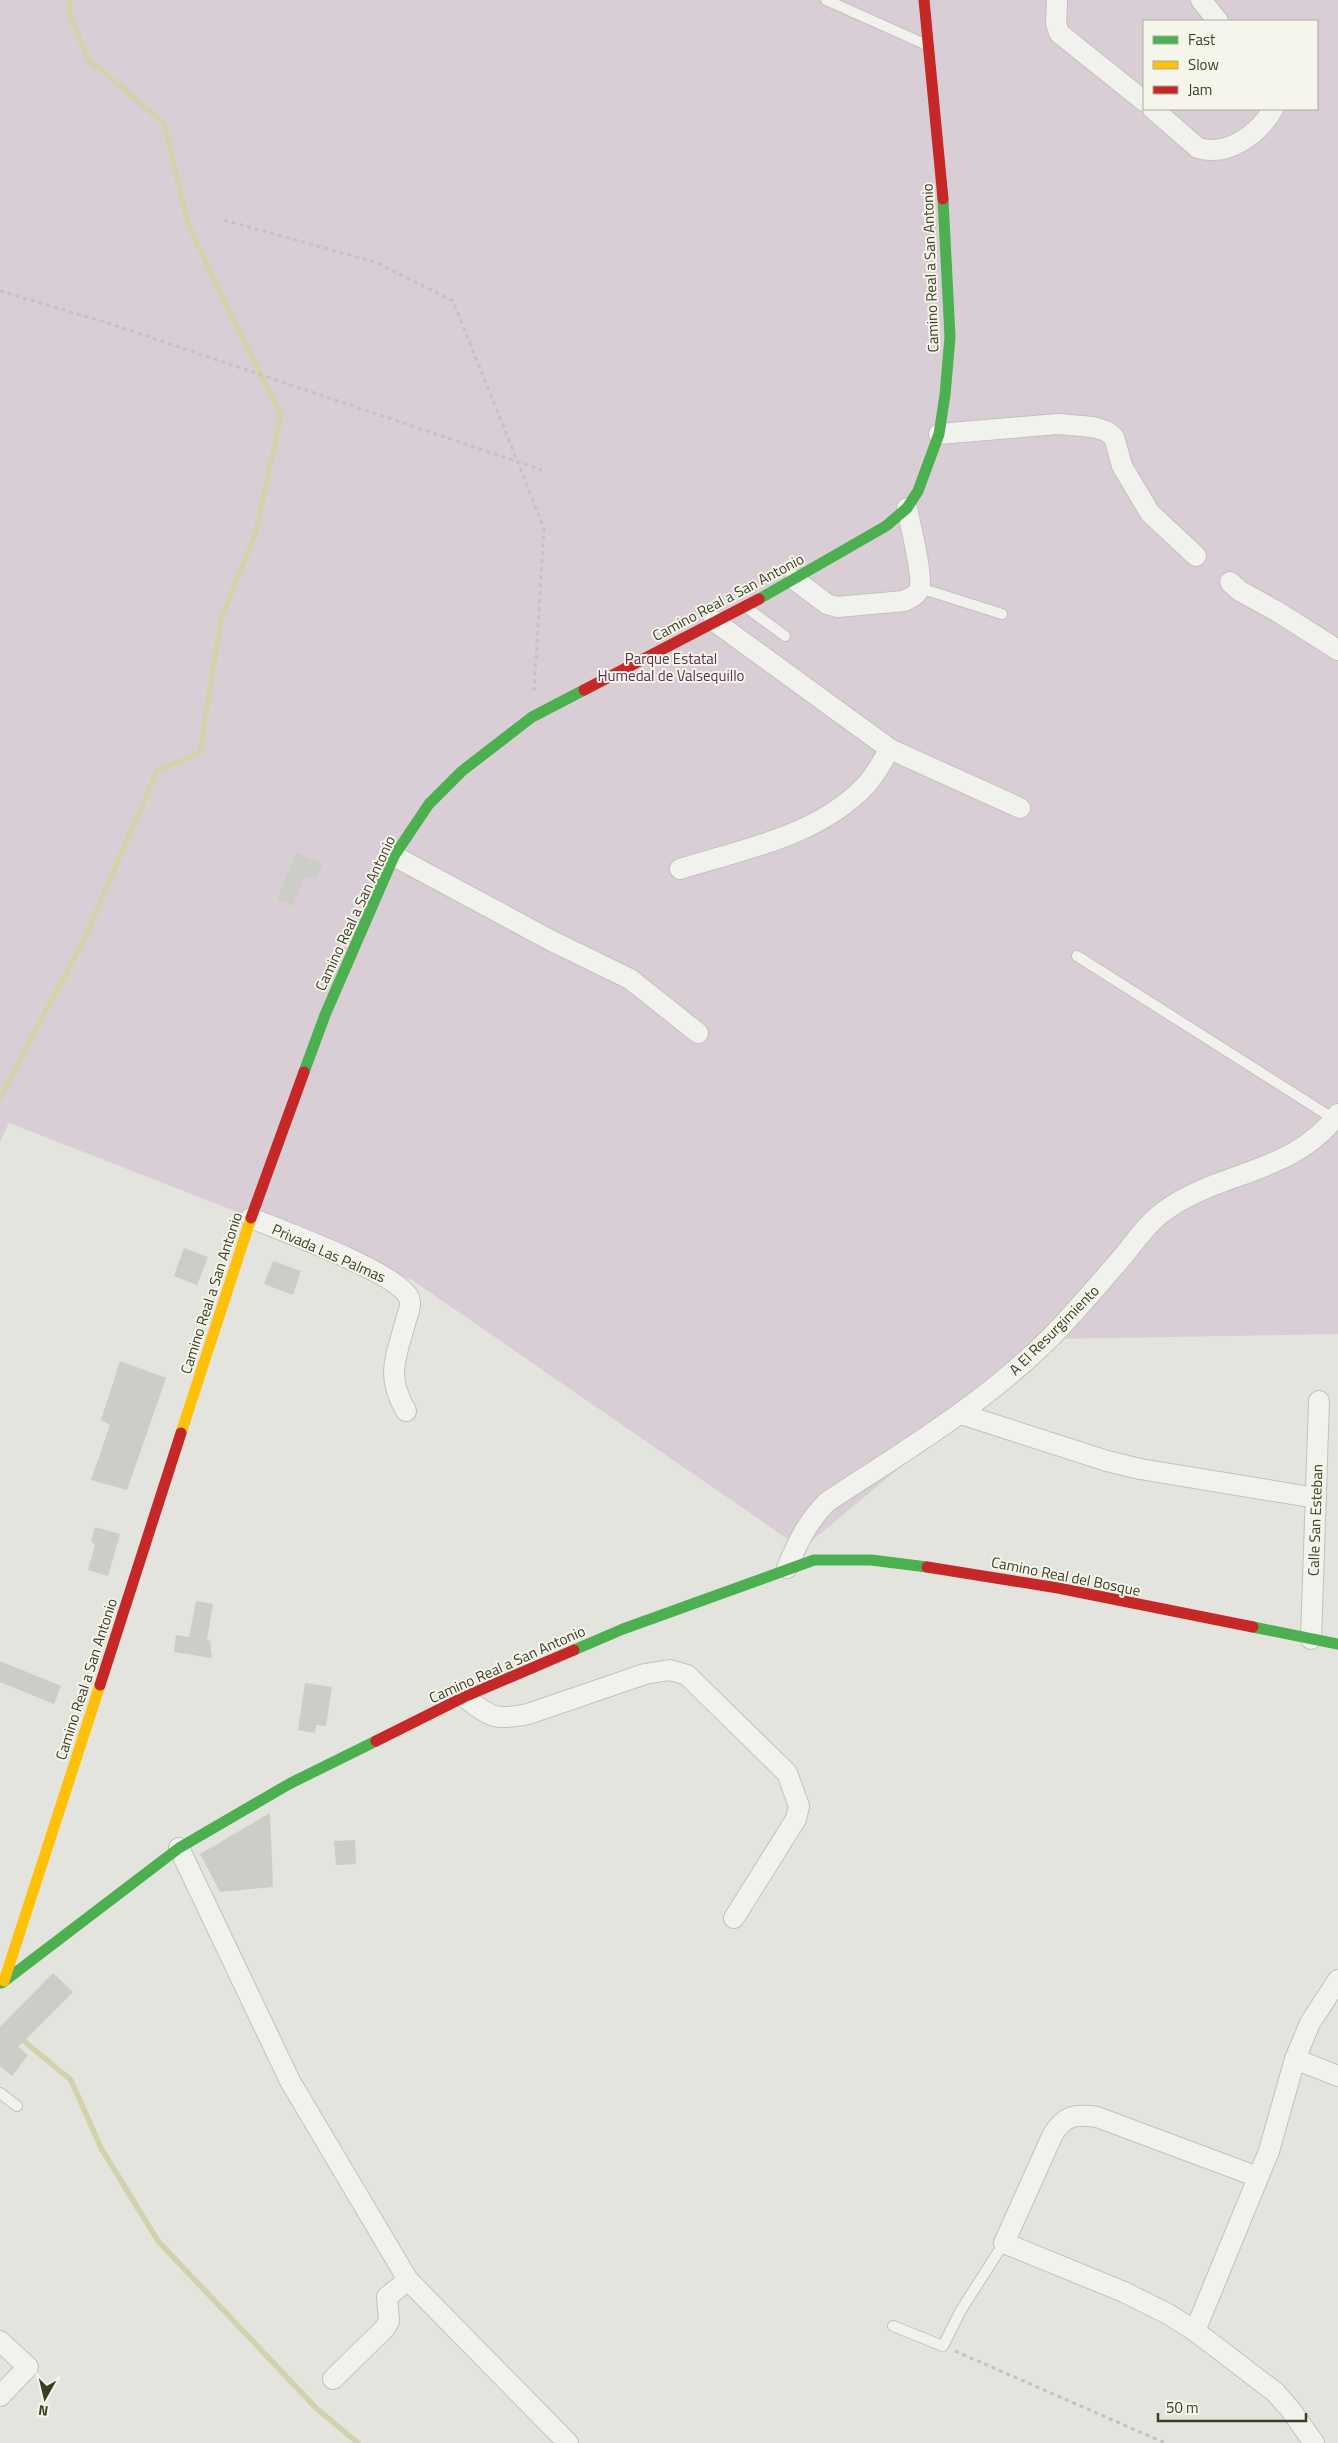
<svg xmlns="http://www.w3.org/2000/svg" width="1338" height="2443" font-family="'Titillium Web',sans-serif">
<style>
.green{fill:#daced6;fill-rule:evenodd}
.lines{fill:none;stroke-linecap:round;stroke-linejoin:round}
.stream{stroke:#d3d2aa;stroke-width:5.5}
.building{fill:#cccdc7}
.lane-casing{stroke:#c2c2bd;stroke-width:12}
.street-casing{stroke:#c2c2bd;stroke-width:22}
.path{stroke:#c3c4bd;stroke-width:3;stroke-dasharray:4 4;stroke-linecap:butt}
.lane{stroke:#f1f2ee;stroke-width:10}
.street{stroke:#f1f2ee;stroke-width:20}
.fast{stroke:#4caf50;stroke-width:11}
.slow{stroke:#ffc107;stroke-width:11}
.jam{stroke:#c62828;stroke-width:11}
.labels{text-anchor:middle;dominant-baseline:central;stroke-width:4;stroke-linejoin:round;paint-order:stroke}
.street-label{font-size:15px;fill:#3d3f24;stroke:#f5f5eb}
.park-label{font-size:15px;fill:#5c3050;stroke:#f5f5eb}
</style>
<rect width="100%" height="100%" fill="#e4e4df"/>
<path class="green" d="M0 0H1338V1334L1054 1339 802 1549 412 1280 9 1123 0 1142ZM1144 21H1317V109H1144Z"/>
<g class="lines">
<g class="stream">
<path d="M0 1098 86 935 157 771 200 753 221 619 256 532 281 415 228 309 188 224 164 123 88 59 70 15V0"/>
<path d="M19 2037 71 2080 101 2148 158 2241 316 2408 358 2443"/>
</g>
</g>
<g class="building">
<path d="M296 853 323 864 317 877 304 878 293 906 277 900Z"/>
<path d="M184 1248 208 1257 197 1285 174 1276Z"/>
<path d="M273 1261 301 1271 293 1295 264 1284Z"/>
<path d="M120 1361 166 1378 127 1490 91 1480 110 1425 101 1420Z"/>
<path d="M95 1527 120 1534 108 1576 88 1570 95 1545 91 1541Z"/>
<path d="M196 1601 213 1604 207 1640 210 1641 212 1658 174 1652 176 1635 189 1637Z"/>
<path d="M0 1661 61 1686 54 1704 0 1682Z"/>
<path d="M305 1683 332 1687 326 1726 316 1725 315 1733 298 1730Z"/>
<path d="M270 1813 273 1887 220 1892 200 1854Z"/>
<path d="M355 1840 356 1864 336 1865 334 1841Z"/>
<path d="M53 1973 73 1992 18 2047 28 2055 12 2076 0 2066V2027Z"/>
</g>
<g class="lines">
<defs>
<g id="lane">
<path d="M826 0 927 45"/>
<path d="M920 588 1002 614"/>
<path d="M747 608 785 636"/>
<path d="M1077 956 1334 1119"/>
<path d="M0 2093 17 2106"/>
<path d="M893 2326 943 2346 961 2310 1004 2243"/>
</g>
<g id="street">
<path d="M1057 0 1056 23 1059 33 1144 101"/>
<path d="M1201 0 1218 21"/>
<path d="M1153 109 1198 148C1228 157 1259 134 1273 109"/>
<path d="M939 434 1058 424 1093 427 1106 431 1114 437 1122 466 1150 513 1196 556"/>
<path d="M795 580 827 604 837 607 904 601C910 598 916 596 919 590 924 579 910 523 907 508"/>
<path d="M1230 582 1240 591 1278 612 1338 650"/>
<path d="M714 621 890 749 1020 808"/>
<path d="M394 856 550 940 630 979 698 1033"/>
<path d="M680 869C744 849 819 836 867 784 876 774 883 760 890 749"/>
<path d="M251 1218C280 1230 399 1273 409 1298 412 1305 408 1313 406 1320 396 1358 385 1375 406 1411"/>
<path d="M961 1414 1107 1461 1140 1469 1316 1498"/>
<path d="M787 1568C797 1543 808 1521 827 1502 906 1450 985 1403 1052 1336 1077 1310 1101 1282 1125 1254 1136 1240 1148 1223 1163 1212 1219 1170 1293 1175 1338 1114"/>
<path d="M1311 1639 1319 1401"/>
<path d="M464 1697C491 1717 494 1721 528 1714L645 1674 670 1670 687 1675 787 1773 799 1806 796 1819 734 1918"/>
<path d="M179 1848 290 2081 408 2280 568 2443"/>
<path d="M1295 2059 1338 2076"/>
<path d="M1258 2177 1097 2117C1076 2114 1065 2115 1053 2134L1004 2243 1124 2292 1168 2314 1195 2331 1275 2392 1290 2409 1314 2443"/>
<path d="M1195 2331 1269 2151 1295 2059 1310 2023 1338 1980"/>
<path d="M0 2341 28 2367 0 2396"/>
<path d="M333 2379 385 2328 389 2321 387 2297 408 2280"/>
</g>
</defs>
<use href="#lane" class="lane-casing"/>
<use href="#street" class="street-casing"/>
<g class="path">
<path d="M224 220 375 262 453 301 544 528 534 691"/>
<path d="M0 291 108 323 542 470"/>
<path d="M955 2351 1165 2443"/>
</g>
<use href="#lane" class="lane"/>
<use href="#street" class="street"/>
<g class="fast">
<path d="M759 599 886 526 907 508 918 491 939 434 945 395 950 337 943 199"/>
<path d="M304 1072 325 1015 394 856 429 804 462 771 532 717 584 690"/>
<path d="M1253 1627 1338 1644"/>
<path d="M574 1650 623 1629 814 1560H871L927 1567"/>
<path d="M2 1983 179 1848 289 1784 376 1741"/>
</g>
<g class="slow">
<path d="M181 1433 251 1218"/>
<path d="M4 1981 100 1685"/>
</g>
<g class="jam">
<path d="M924 0 943 199"/>
<path d="M584 690 759 599"/>
<path d="M251 1218 304 1072"/>
<path d="M927 1567 1058 1588 1253 1627"/>
<path d="M100 1685 181 1433"/>
<path d="M376 1741 464 1697 574 1650"/>
</g>
</g>
<g class="labels">
<g class="street-label">
<text transform="translate(930 268) rotate(-92)">Camino Real a San Antonio</text>
<text transform="translate(728 597) rotate(-28)">Camino Real a San Antonio</text>
<text transform="translate(355 913) rotate(-65)">Camino Real a San Antonio</text>
<text transform="translate(329 1253) rotate(24)">Privada Las Palmas</text>
<text transform="translate(211 1293) rotate(-72)">Camino Real a San Antonio</text>
<text transform="translate(1054 1330) rotate(-45)">A El Resurgimiento</text>
<text transform="translate(1315 1520) rotate(-88)">Calle San Esteban</text>
<text transform="translate(1066 1576) rotate(11)">Camino Real del Bosque</text>
<text transform="translate(507 1664) rotate(-24)">Camino Real a San Antonio</text>
<text transform="translate(86 1679) rotate(-72)">Camino Real a San Antonio</text>
</g>
<g class="park-label">
<text x="671" y="658">Parque Estatal<tspan x="671" dy="17">Humedal de Valsequillo</tspan></text>
</g>
</g>
<rect x="1143" y="20" width="175" height="90" fill="#f5f5eb" stroke="#abac9b"/>
<rect x="1153" y="36" width="25" height="8" fill="#4caf50" stroke="#abac9b"/>
<text x="1188" y="45" font-size="15" fill="#3d3f24">Fast</text>
<rect x="1153" y="61" width="25" height="8" fill="#ffc107" stroke="#abac9b"/>
<text x="1188" y="70" font-size="15" fill="#3d3f24">Slow</text>
<rect x="1153" y="86" width="25" height="8" fill="#c62828" stroke="#abac9b"/>
<text x="1188" y="95" font-size="15" fill="#3d3f24">Jam</text>
<g transform="translate(45 2398) rotate(188)" stroke="#f5f5eb" stroke-width="4" paint-order="stroke">
<path d="M0-4L9 19L0 12L-9 19Z" fill="#3d3f24"/>
<text y="-8" font-size="14" font-weight="bold" text-anchor="middle" fill="#3d3f24">N</text>
</g>
<path d="M1158 2413v8h148v-8" fill="none" stroke="#3d3f24" stroke-width="2.5"/>
<text x="1166" y="2413" font-size="15" fill="#3d3f24" stroke="#f5f5eb" stroke-width="4" paint-order="stroke">50 m</text>
</svg>
